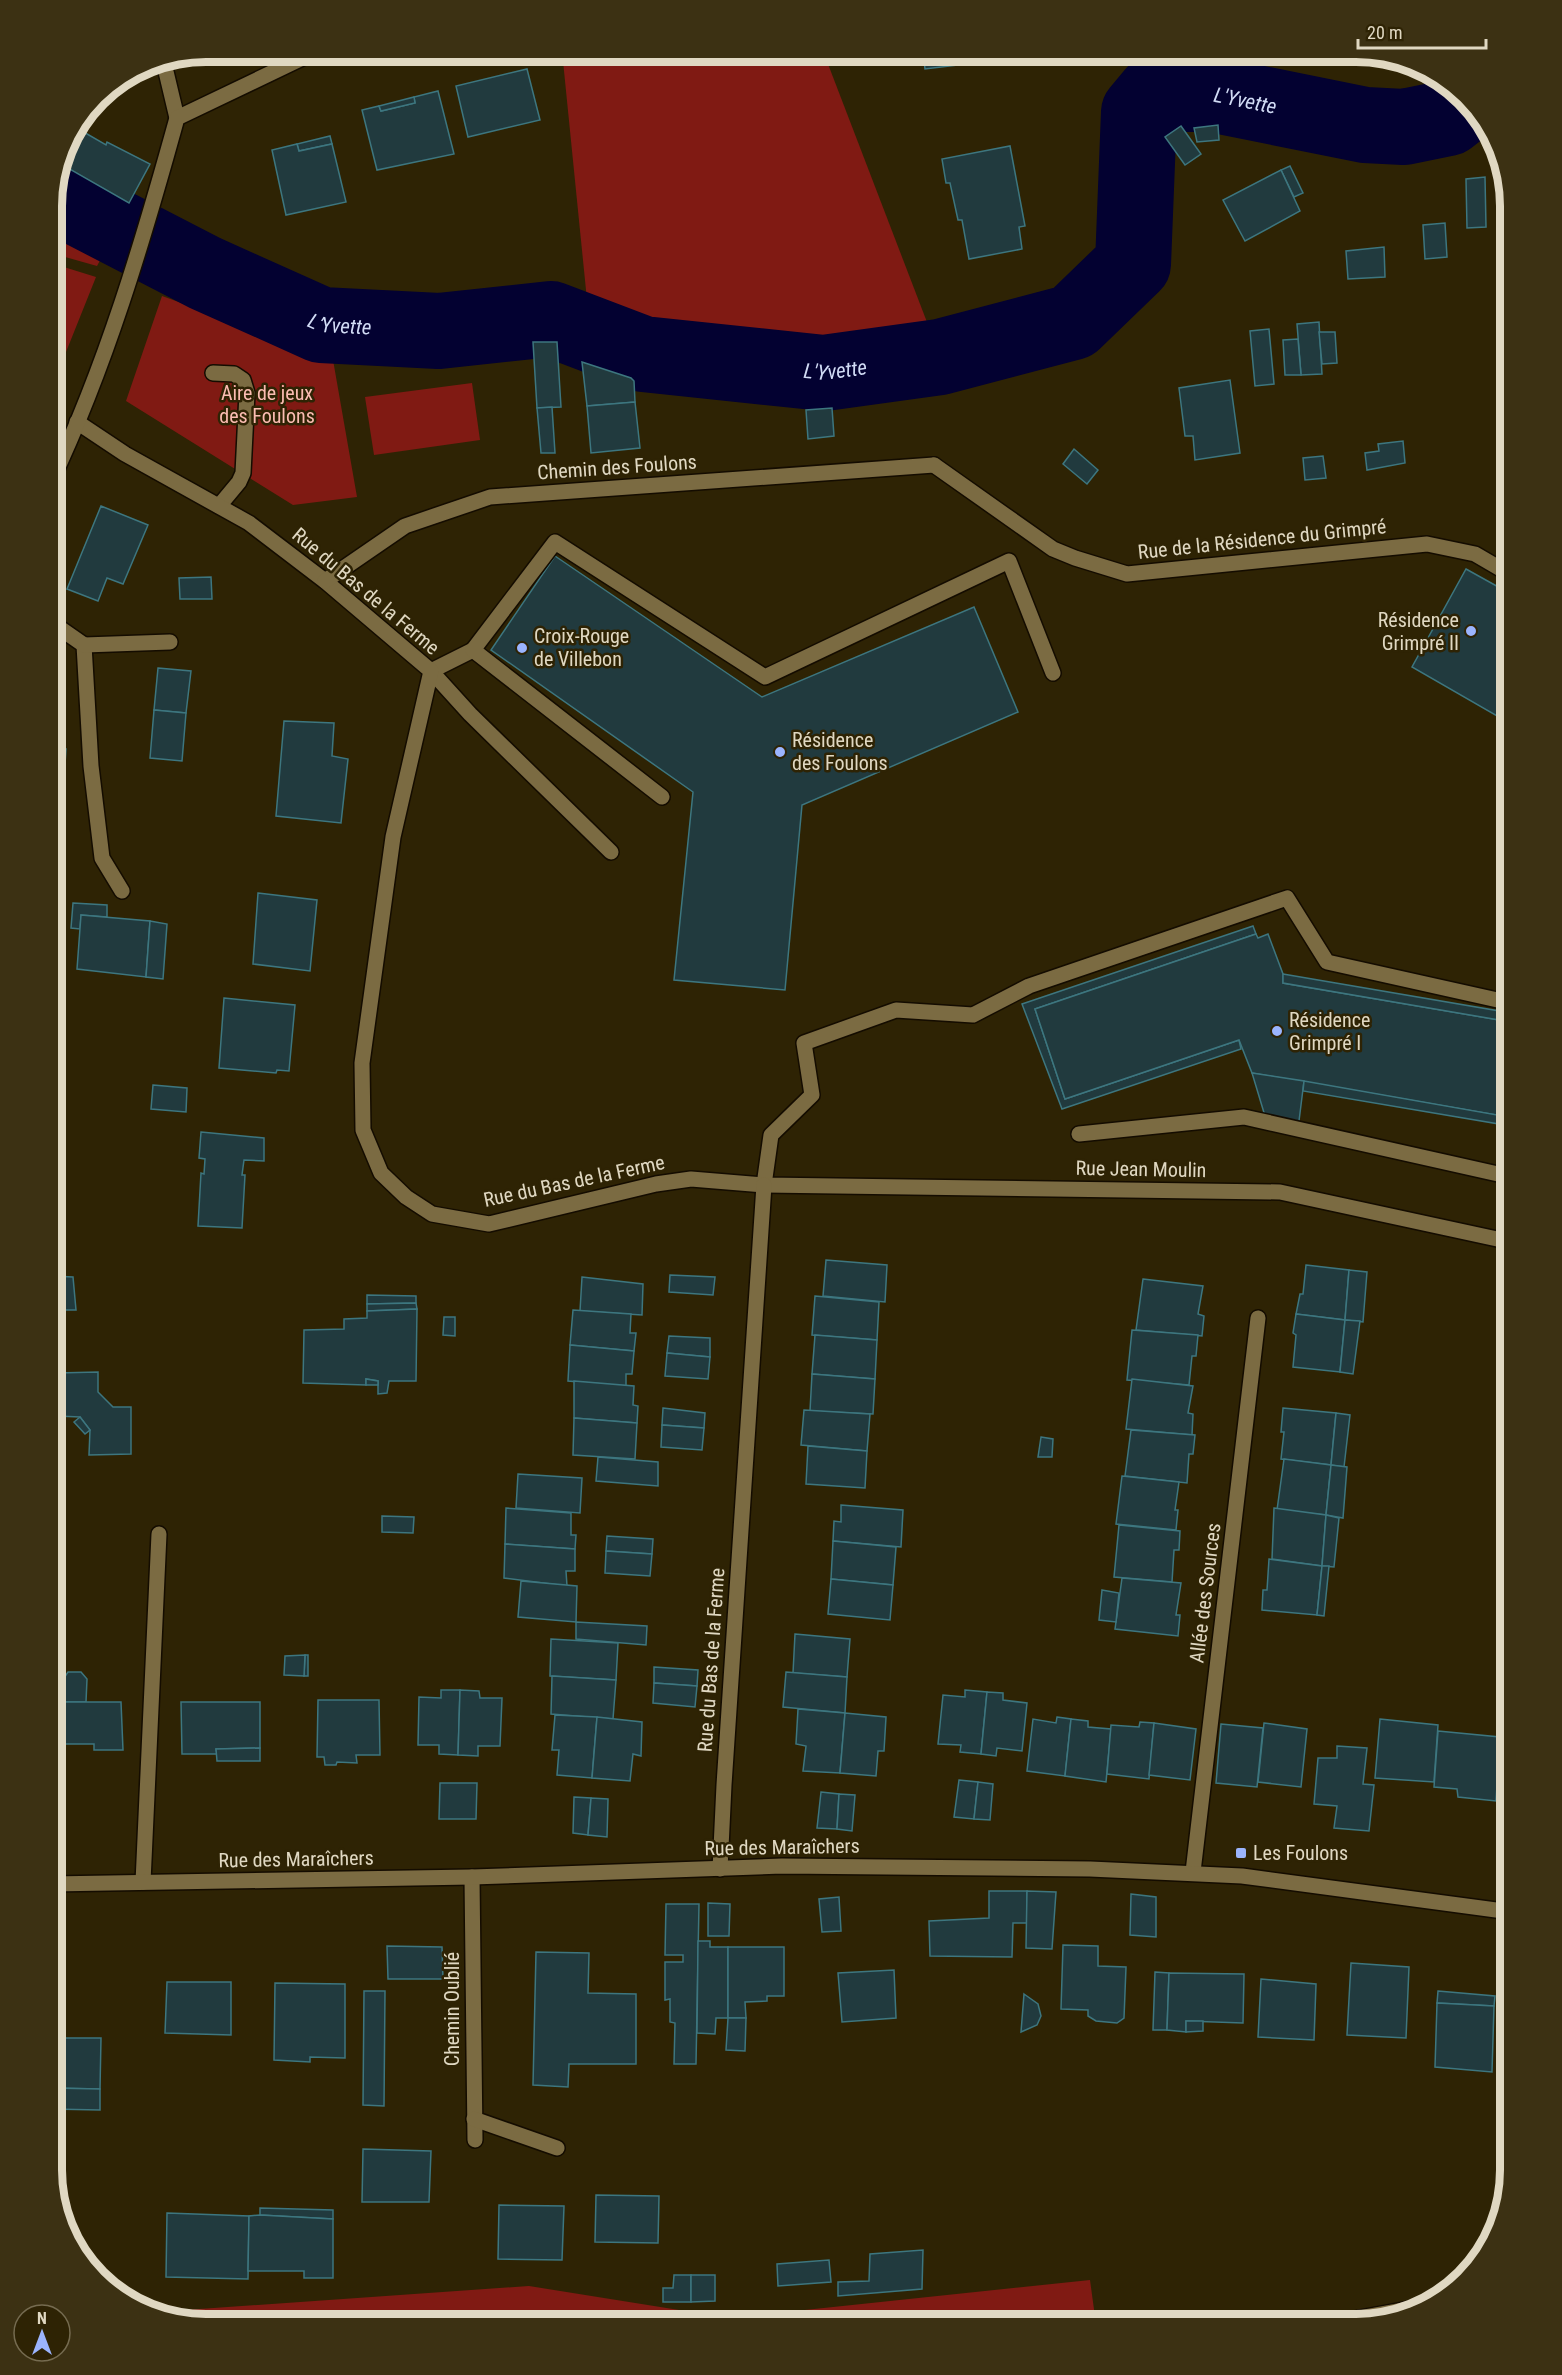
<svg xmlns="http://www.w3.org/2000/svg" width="1562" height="2375" font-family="'Roboto Condensed',sans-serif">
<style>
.green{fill:#801a13}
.water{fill:#030131}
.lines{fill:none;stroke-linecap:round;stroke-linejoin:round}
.river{stroke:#030131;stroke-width:76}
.building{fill:#213a3e;stroke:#3d767f;stroke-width:1.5}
.service-casing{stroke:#140c00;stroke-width:18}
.minor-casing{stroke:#140c00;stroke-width:18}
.tertiary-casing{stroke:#140c00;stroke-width:18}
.service{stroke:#7b6b42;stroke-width:15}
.minor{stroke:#7b6b42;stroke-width:15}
.tertiary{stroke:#7b6b42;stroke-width:15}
.poi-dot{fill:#9bb4fd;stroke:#2e2304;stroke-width:2}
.labels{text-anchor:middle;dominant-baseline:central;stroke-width:5;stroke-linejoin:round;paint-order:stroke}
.park-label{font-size:20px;fill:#fbbcb2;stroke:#2e2304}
.street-label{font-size:20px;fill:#e0d8c2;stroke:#2e2304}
.poi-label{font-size:20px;fill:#e0d8c2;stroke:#2e2304;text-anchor:start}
.water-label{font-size:21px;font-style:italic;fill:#d1dbf5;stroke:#2e2304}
.rim{fill:none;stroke:#e0d8c2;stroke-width:8}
</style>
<rect width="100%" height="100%" fill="#2e2304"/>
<g class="green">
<path d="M562 51H823L935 343 817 359 658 339 589 320Z"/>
<path d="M59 163 129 203 121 223 101 215 54 186Z"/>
<path d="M51 215 108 246 97 266 51 253Z"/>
<path d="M51 263 96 277 60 367 56 366 51 378Z"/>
<path d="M162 296 262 332 329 337 357 497 293 505 126 401Z"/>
<path d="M472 383 480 440 374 455 365 397Z"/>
<path d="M1090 2280 1096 2324H196L157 2312 529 2286 729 2318Z"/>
</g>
<path class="water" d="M54 186 101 215 177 246 247 284 341 305 339 332 289 325 241 312 119 252 51 215Z"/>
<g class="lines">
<path class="river" id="s1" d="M52 194 205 273 321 325 439 331 551 319 643 354 824 373 940 357 1073 322 1133 264 1139 112 1154 94H1211L1365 125 1404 127 1448 118 1466 104"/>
</g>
<g class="building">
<path d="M923 51H972L974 63 925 69Z"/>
<path d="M527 69 540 120 468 137 456 86Z"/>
<path d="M438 91 454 154 377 170 362 110 379 106 381 111 415 103 414 97Z"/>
<path d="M414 97 415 103 381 111 379 106Z"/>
<path d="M1218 125 1219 140 1197 142 1194 128Z"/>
<path d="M1181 126 1201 154 1185 165 1165 137Z"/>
<path d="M75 127 106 145 107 142 150 164 129 203 59 163 63 146Z"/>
<path d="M330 136 332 144 299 151 297 144Z"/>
<path d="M297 144 299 151 332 144 346 202 286 215 272 150Z"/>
<path d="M1010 146 1025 226 1019 227 1022 249 969 259 962 220H958L950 183H946L942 159Z"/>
<path d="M1290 166 1303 193 1294 197 1281 170Z"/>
<path d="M1281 170 1300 211 1245 241 1223 200Z"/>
<path d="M1485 177 1486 227 1467 228 1466 179Z"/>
<path d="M1445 223 1447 257 1425 259 1423 225Z"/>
<path d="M1384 247 1385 277 1348 279 1346 251Z"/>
<path d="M1319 322 1322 374 1301 375 1297 324Z"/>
<path d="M1269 329 1274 384 1255 386 1250 331Z"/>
<path d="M1319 332H1335L1337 363 1322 364Z"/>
<path d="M1298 339 1301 375H1285L1283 340Z"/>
<path d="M533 342H557L561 407 537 408Z"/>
<path d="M582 362 631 378 634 381 635 402 587 406Z"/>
<path d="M1230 380 1240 453 1195 460 1193 436H1185L1179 388Z"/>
<path d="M635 402 640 448 591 453 587 406Z"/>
<path d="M552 407 555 453H541L537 408Z"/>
<path d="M832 408 834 436 808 439 806 410Z"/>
<path d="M1403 441 1405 463 1367 470 1365 453 1379 451 1378 444Z"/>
<path d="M1074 449 1098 470 1087 484 1063 464Z"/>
<path d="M1323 456 1326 478 1305 480 1303 458Z"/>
<path d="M101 506 148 525 123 584 107 578 98 601 67 589Z"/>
<path d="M555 556 762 697 974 607 1018 712 802 805 785 990 674 980 693 792 491 650Z"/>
<path d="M1466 569 1511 594V724L1412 667Z"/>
<path d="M211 577 212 599H180L179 578Z"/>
<path d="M158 668 191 671 186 713 154 710Z"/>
<path d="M154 710 186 713 182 761 150 758Z"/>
<path d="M284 721 334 723 332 756 348 759 341 823 276 816Z"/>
<path d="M51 748 66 749 62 810H51Z"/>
<path d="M51 810H62V822L51 821Z"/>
<path d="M258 893 317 900 310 971 253 964Z"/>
<path d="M73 903 107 905V917L81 915 80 929 71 928Z"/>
<path d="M81 915 150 921 146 977 77 969Z"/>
<path d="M150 921 167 924 163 979 146 977Z"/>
<path d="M1253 926 1256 934 1035 1009 1065 1099 1239 1040 1241 1049 1062 1109 1022 1004Z"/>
<path d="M1256 934 1258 938 1268 934 1283 974V983L1511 1022V1094L1508 1117 1252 1073 1239 1040 1065 1099 1035 1009Z"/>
<path d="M1283 974 1511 1013V1022L1283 983Z"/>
<path d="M224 998 295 1005 289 1071 277 1070 276 1073 219 1068Z"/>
<path d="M1252 1073 1304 1081 1299 1121 1265 1116Z"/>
<path d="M1304 1081 1508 1117 1511 1094V1126L1303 1091Z"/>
<path d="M153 1085 187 1088 186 1112 151 1109Z"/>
<path d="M51 1108H57L56 1138H51Z"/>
<path d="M201 1132 264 1138V1161L244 1160 242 1175H245L242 1228 198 1226 201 1173 204 1174 205 1159 199 1158Z"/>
<path d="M826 1260 887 1265 885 1302 823 1296Z"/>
<path d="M1306 1265 1349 1270 1345 1320 1296 1314 1300 1294H1303Z"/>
<path d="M1349 1270 1367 1272 1363 1322 1345 1320Z"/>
<path d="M670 1275 715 1277 713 1295 669 1292Z"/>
<path d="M51 1276 73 1277 76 1310H51Z"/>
<path d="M582 1277 643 1284 642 1315 580 1311Z"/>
<path d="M1143 1279 1203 1286 1198 1314 1204 1316 1202 1336 1136 1330Z"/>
<path d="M367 1295 416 1296V1303L367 1304Z"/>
<path d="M815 1296 879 1302 877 1340 812 1335Z"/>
<path d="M416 1303 417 1309 367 1311V1304Z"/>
<path d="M417 1309 416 1381H389L387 1393 378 1394V1381L366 1379V1385L303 1383 304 1330 344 1329V1319L367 1318V1311Z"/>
<path d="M573 1310 631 1314 630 1333H636L634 1351 570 1345Z"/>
<path d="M1296 1314 1345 1320 1340 1372 1293 1367 1296 1335 1293 1333Z"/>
<path d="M444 1317H455V1336L443 1335Z"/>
<path d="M1345 1320 1360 1321 1353 1374 1340 1372Z"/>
<path d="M1132 1330 1198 1335 1196 1356H1192L1189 1385 1127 1380Z"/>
<path d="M815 1335 877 1340 875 1379 812 1374Z"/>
<path d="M669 1336 710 1338V1357L667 1353Z"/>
<path d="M570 1345 634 1351 632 1374H626V1386L568 1381Z"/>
<path d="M667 1353 710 1357 708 1379 665 1376Z"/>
<path d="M98 1372V1392L113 1407H131V1454L89 1455 90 1430 80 1417 57 1416V1373Z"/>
<path d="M812 1374 875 1379 873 1414 810 1411Z"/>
<path d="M366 1379 378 1381V1385H366Z"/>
<path d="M1132 1379 1193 1386 1188 1413 1193 1414 1192 1435 1126 1429Z"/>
<path d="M574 1381 634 1386 633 1405 638 1406 637 1423 574 1418Z"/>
<path d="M663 1408 705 1413 704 1428 662 1425Z"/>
<path d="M1283 1408 1336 1413 1331 1465 1281 1459 1284 1432H1281Z"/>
<path d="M804 1410 870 1414 867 1451 801 1445Z"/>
<path d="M1336 1413 1350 1415 1344 1467 1331 1465Z"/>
<path d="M80 1417 90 1430 85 1434 74 1422Z"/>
<path d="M574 1418 637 1423 635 1459 573 1455Z"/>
<path d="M662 1425 704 1428 702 1450 661 1447Z"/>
<path d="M1131 1430 1195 1435 1193 1454H1189L1187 1483 1125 1476Z"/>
<path d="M1041 1437 1053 1439 1052 1457H1038Z"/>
<path d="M808 1446 867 1451 865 1488 806 1484Z"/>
<path d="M598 1457 658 1462V1486L596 1481Z"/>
<path d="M1284 1459 1331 1465 1326 1515 1277 1510Z"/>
<path d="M1331 1465 1347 1467 1343 1518 1326 1515Z"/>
<path d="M518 1474 582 1478 580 1513 516 1508Z"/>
<path d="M1122 1476 1179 1482 1175 1510H1178L1176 1530 1116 1524Z"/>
<path d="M841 1505 903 1510 901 1547 833 1541 834 1521 841 1522Z"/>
<path d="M506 1508 571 1513V1535H576L575 1549 505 1544Z"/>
<path d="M1274 1508 1326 1515 1322 1566 1272 1559Z"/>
<path d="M1326 1515 1339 1518 1334 1567 1322 1566Z"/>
<path d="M382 1516 414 1517 413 1533 382 1532Z"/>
<path d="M1119 1525 1180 1531 1179 1550H1174L1172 1582 1114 1577Z"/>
<path d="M607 1536 653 1539 652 1554 606 1551Z"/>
<path d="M833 1541 896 1547 893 1585 831 1579Z"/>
<path d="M505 1544 575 1549V1571H566L567 1586 504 1578Z"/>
<path d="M606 1551 652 1554 650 1576 605 1573Z"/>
<path d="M1269 1559 1322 1566 1317 1615 1262 1610 1263 1590H1267Z"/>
<path d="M1322 1566H1329L1324 1616 1317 1615Z"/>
<path d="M1122 1578 1181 1583 1176 1615H1180L1178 1636 1115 1629Z"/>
<path d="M831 1579 893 1585 890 1620 828 1614Z"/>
<path d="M521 1581 577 1586 576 1622 518 1617Z"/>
<path d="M1102 1590 1119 1593 1116 1622 1099 1620Z"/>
<path d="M576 1622 647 1626 646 1645 576 1639Z"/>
<path d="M795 1634 850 1639 847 1677 793 1673Z"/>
<path d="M551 1639 618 1643 616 1680 550 1676Z"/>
<path d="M305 1655H308V1676H304Z"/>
<path d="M305 1655 304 1676 284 1675 285 1656Z"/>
<path d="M654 1667 698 1670 697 1686 654 1683Z"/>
<path d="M1504 1668H1511V1687L1503 1686Z"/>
<path d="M68 1672H81L87 1679 86 1702H64V1678Z"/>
<path d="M786 1672 847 1677 845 1713 783 1707Z"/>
<path d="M552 1676 616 1680 613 1719 551 1714Z"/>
<path d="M654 1683 697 1686 695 1707 653 1703Z"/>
<path d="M441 1690H460L458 1755 439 1754V1745H418L419 1697 441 1698Z"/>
<path d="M460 1690 479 1691 480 1698H502L500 1746H478V1756L458 1755Z"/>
<path d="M965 1690 987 1692 981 1754 960 1752 961 1745 938 1744 943 1695 965 1697Z"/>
<path d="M987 1692 1003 1693V1700L1027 1703 1022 1751 997 1748 996 1756 981 1754Z"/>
<path d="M318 1700H379L380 1755H356L357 1763 337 1762 336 1765H325L324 1757H317Z"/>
<path d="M64 1702H121L123 1750H94V1744H64Z"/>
<path d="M181 1702H260V1748L216 1749 217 1754H182Z"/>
<path d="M798 1709 845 1713 840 1773 803 1771 806 1746 796 1744Z"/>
<path d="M845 1713 886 1717 884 1751H878L876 1776 840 1773Z"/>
<path d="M555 1715 597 1717 592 1778 557 1775 559 1750H552Z"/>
<path d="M597 1717 642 1722 641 1756 633 1754 630 1781 592 1778Z"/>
<path d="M1057 1717 1071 1719 1065 1776 1027 1771 1033 1719 1056 1723Z"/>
<path d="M1071 1719 1088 1721V1727L1111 1729 1106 1782 1065 1776Z"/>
<path d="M1380 1719 1438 1725 1434 1782 1375 1778Z"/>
<path d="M1140 1722 1154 1723 1149 1779 1107 1774 1111 1725 1139 1727Z"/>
<path d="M1154 1723 1196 1729 1190 1780 1149 1775Z"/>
<path d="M1264 1723 1307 1729 1301 1787 1258 1782Z"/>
<path d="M1221 1724 1263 1728 1257 1787 1216 1783Z"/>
<path d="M1438 1731 1500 1737 1496 1801 1458 1797 1457 1789 1434 1787Z"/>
<path d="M1337 1746 1367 1748 1363 1784 1374 1785 1369 1831 1334 1828 1337 1806 1314 1804 1318 1758H1337Z"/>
<path d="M260 1748V1761H217L216 1749Z"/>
<path d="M959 1780 978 1782 974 1819 954 1817Z"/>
<path d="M978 1782 993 1784 990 1820 974 1819Z"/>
<path d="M440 1783H477L476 1819H439Z"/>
<path d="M821 1792 839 1794 837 1829 817 1828Z"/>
<path d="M839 1794 855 1795 852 1831 837 1829Z"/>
<path d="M574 1797 591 1798 588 1835 573 1833Z"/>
<path d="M591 1798 608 1799 607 1837 588 1835Z"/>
<path d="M989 1891H1027V1923H1013L1012 1957 930 1956 929 1921 989 1918Z"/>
<path d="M1027 1891 1056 1892 1052 1949 1026 1948Z"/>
<path d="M1131 1894 1156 1897V1937L1130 1935Z"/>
<path d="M839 1897 841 1931 822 1932 819 1899Z"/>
<path d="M708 1903 730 1904 729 1936H708Z"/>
<path d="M666 1904H699L696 2064H674L675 2023 670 2022V1999L665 2000V1962H683V1955H665Z"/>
<path d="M698 1941H710V1947H728V2018H716L715 2034 697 2033Z"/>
<path d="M1063 1945 1098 1946V1966L1126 1967 1124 2018 1117 2023 1096 2021 1088 2016V2010L1061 2009Z"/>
<path d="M387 1946 442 1947 443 1979H388Z"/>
<path d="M728 1947H784V1996H767V2001L745 2002 746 2018H728Z"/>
<path d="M536 1952 589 1953 588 1993 636 1994V2064H569L568 2087 533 2085Z"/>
<path d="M1351 1963 1409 1967 1406 2038 1347 2035Z"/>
<path d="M894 1970 896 2018 842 2022 838 1973Z"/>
<path d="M1155 1972 1169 1973 1167 2030H1153Z"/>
<path d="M1169 1973 1244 1974 1243 2023 1186 2021V2032L1167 2030Z"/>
<path d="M1261 1979 1316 1984 1314 2040 1258 2037Z"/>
<path d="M167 1982H231V2035L165 2033Z"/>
<path d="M275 1983 345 1984V2058L310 2057V2062L274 2060Z"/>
<path d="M364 1991H385L384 2106 363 2105Z"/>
<path d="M1438 1991 1495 1996 1494 2006 1437 2003Z"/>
<path d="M1024 1994 1038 2004 1041 2016 1037 2025 1021 2032Z"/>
<path d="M1437 2003 1494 2006 1492 2072 1435 2067Z"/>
<path d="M728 2018H746L745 2051 726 2050Z"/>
<path d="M1186 2021H1203V2031L1186 2032Z"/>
<path d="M51 2038H101L100 2089 51 2088Z"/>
<path d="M51 2088 100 2089V2110L51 2109Z"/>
<path d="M363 2149 431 2151 429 2202H362Z"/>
<path d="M596 2195 659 2196 658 2243 595 2242Z"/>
<path d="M499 2205 564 2206 562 2260 498 2259Z"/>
<path d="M260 2208 333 2210V2219L260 2215Z"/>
<path d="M167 2213 249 2216 248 2279 166 2277Z"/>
<path d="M260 2215 333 2219V2278H304V2271H248L249 2216Z"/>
<path d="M923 2250 922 2289 838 2296V2282L869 2281 870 2254Z"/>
<path d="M829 2260 831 2282 778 2286 777 2264Z"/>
<path d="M674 2275H691V2302H663V2288H673Z"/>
<path d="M691 2275H715V2301L691 2302Z"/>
</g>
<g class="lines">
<defs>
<g id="service">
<path d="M213 373 234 374 243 380 247 393 243 473 239 482 219 506"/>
<path d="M934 465 1053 549 1075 558 1127 574 1427 544 1475 554 1511 575"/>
<path d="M51 622 84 645 91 766 102 858 122 891"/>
<path d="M84 645 170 642"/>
<path d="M473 650 431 671 470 714 611 852"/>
<path d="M662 797 473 650 555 542 765 677 1009 561 1053 673"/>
<path d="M1079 1134 1244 1117 1498 1174 1511 1171"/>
<path d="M764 1185 771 1135 812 1095 804 1043 896 1010 973 1015 1029 986 1287 898 1327 962 1511 1003"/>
<path d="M472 1877 475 2140"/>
<path d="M143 1882 159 1534"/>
<path d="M474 2119 557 2148"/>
</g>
<g id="minor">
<path d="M163 59 177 118"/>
<path d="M77 422 125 454 249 523 325 581 431 671 393 837 362 1063 363 1130 381 1173 406 1197 432 1214 489 1224 656 1184 691 1179 764 1185 1280 1192 1511 1242"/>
<path d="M325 581 405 526 490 497 934 465"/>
<path d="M720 1869 724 1785 764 1185"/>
<path d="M1193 1872 1258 1318"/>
<path d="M51 1884 472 1877 782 1866 1090 1869 1242 1876 1511 1912"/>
<path d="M1327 2324 1420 2307"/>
</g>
<path id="tertiary" d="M51 482C106 366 143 241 177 118L317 51"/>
</defs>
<use href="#service" class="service-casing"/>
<use href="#minor" class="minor-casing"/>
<use href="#tertiary" class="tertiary-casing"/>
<use href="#service" class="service"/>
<use href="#minor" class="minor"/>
<use href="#tertiary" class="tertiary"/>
</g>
<g class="poi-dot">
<circle cx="1471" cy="631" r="6"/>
<circle cx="522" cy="648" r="6"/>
<circle cx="780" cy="752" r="6"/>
<circle cx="1277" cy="1031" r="6"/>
<rect x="1235" y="1847" width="12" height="12" rx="3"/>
</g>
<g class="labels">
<g class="park-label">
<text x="267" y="393">Aire de jeux<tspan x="267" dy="23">des Foulons</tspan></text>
</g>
<g class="street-label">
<text transform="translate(617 467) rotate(-4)">Chemin des Foulons</text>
<text transform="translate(1262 539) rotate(-6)">Rue de la Résidence du Grimpré</text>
<text transform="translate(366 591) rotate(40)">Rue du Bas de la Ferme</text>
<text transform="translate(1141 1169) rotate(1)">Rue Jean Moulin</text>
<text transform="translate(574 1181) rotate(-12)">Rue du Bas de la Ferme</text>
<text transform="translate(1205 1593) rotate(-83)">Allée des Sources</text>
<text transform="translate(711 1660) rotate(-86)">Rue du Bas de la Ferme</text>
<text transform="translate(782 1847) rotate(-1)">Rue des Maraîchers</text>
<text transform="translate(296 1859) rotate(-1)">Rue des Maraîchers</text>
<text transform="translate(452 2009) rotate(-90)">Chemin Oublié</text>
</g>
<g class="poi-label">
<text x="1459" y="620" text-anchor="end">Résidence<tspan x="1459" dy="23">Grimpré II</tspan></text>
<text x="534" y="636">Croix-Rouge<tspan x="534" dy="23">de Villebon</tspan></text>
<text x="792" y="740">Résidence<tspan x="792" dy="23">des Foulons</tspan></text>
<text x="1289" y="1020">Résidence<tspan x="1289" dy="23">Grimpré I</tspan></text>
<text x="1253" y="1853">Les Foulons</text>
</g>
<g class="water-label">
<text stroke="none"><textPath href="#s1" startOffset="1416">L'Yvette</textPath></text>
<text stroke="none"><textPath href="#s1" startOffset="318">L'Yvette</textPath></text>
<text stroke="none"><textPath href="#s1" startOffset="822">L'Yvette</textPath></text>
</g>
</g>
<path d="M0 0H1562V2375H0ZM206 62H1356A144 144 0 0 1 1500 206V2170A144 144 0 0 1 1356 2314H206A144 144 0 0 1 62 2170V206A144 144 0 0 1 206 62Z" fill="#3c3113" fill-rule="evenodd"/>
<path class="rim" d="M206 62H1356A144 144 0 0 1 1500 206V2170A144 144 0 0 1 1356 2314H206A144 144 0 0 1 62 2170V206A144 144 0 0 1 206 62Z"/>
<g transform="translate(42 2333)"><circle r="28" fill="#2e2304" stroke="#756b50" stroke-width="1.5"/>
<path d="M0-4.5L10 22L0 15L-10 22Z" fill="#9bb4fd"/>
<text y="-9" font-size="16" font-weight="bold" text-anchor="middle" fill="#e0d8c2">N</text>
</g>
<path d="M1358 39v9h128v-9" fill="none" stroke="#e0d8c2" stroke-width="3"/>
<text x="1367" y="39" font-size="18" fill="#e0d8c2" stroke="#2e2304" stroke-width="4.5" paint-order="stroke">20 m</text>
</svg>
